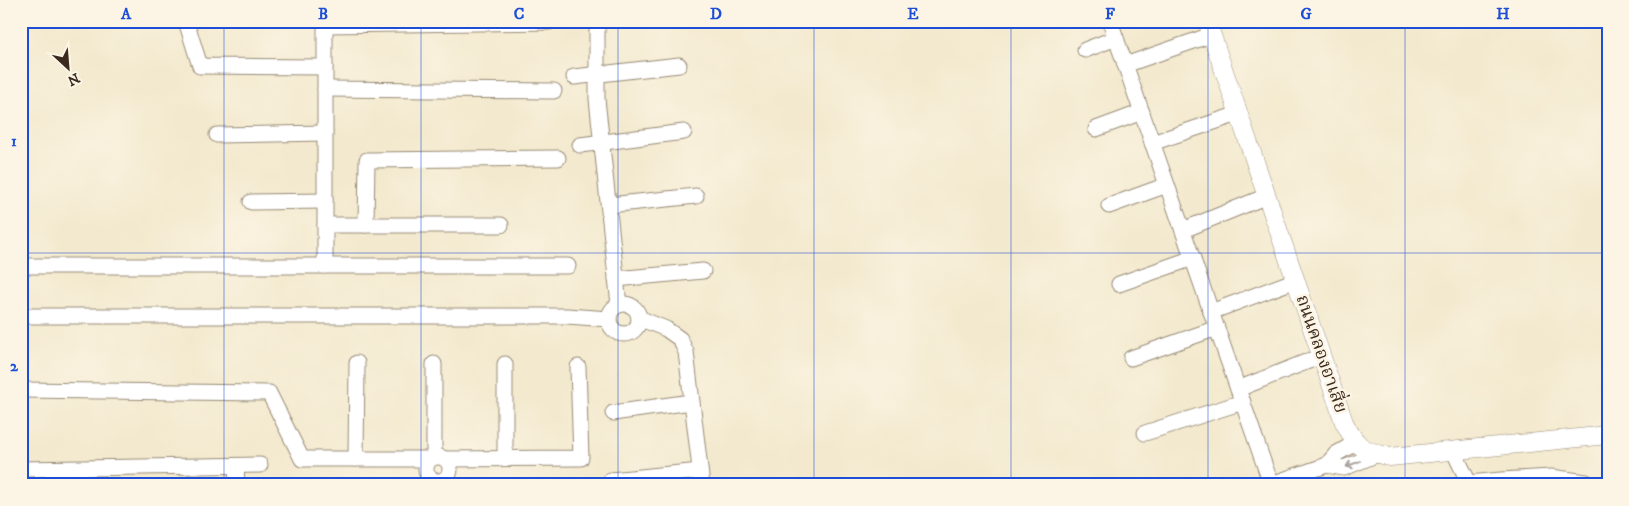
<svg xmlns="http://www.w3.org/2000/svg" width="1629" height="506" font-family="'IM FELL DW Pica','Noto Serif Thai',serif">
<style>
.lines{fill:none;stroke-linecap:round;stroke-linejoin:round}
.minor-casing{stroke:#978a76;stroke-width:17}
.tertiary-casing{stroke:#978a76;stroke-width:19}
.minor{stroke:#fff;stroke-width:15}
.tertiary{stroke:#fff;stroke-width:18}
.oneway{stroke:#a79f9a}
.grid{fill:none;stroke:#1d4ed8;stroke-width:1;stroke-opacity:0.55}
.labels{text-anchor:middle;dominant-baseline:central;stroke-width:5;stroke-linejoin:round;paint-order:stroke}
.street-label{font-size:18px;fill:#3b2a1e;stroke:#fcf5e5}
.neatline{fill:none;stroke:#1d4ed8;stroke-width:2}
.grid-label{font-size:16px;text-anchor:middle;font-weight:bold;fill:#1d4ed8}
</style>
<rect width="100%" height="100%" fill="#fcf5e5"/>
<filter id="ink" filterUnits="userSpaceOnUse"><feTurbulence type="fractalNoise" baseFrequency=".02" numOctaves="2"/><feDisplacementMap in="SourceGraphic" scale="10" xChannelSelector="R" yChannelSelector="G"/><feConvolveMatrix kernelMatrix="1 2 1 2 8 2 1 2 1" color-interpolation-filters="sRGB"/></filter>
<filter id="wash" filterUnits="userSpaceOnUse"><feTurbulence type="fractalNoise" baseFrequency=".0096" numOctaves="4" result="noise"/><feDisplacementMap in="SourceGraphic" scale="20" xChannelSelector="R" yChannelSelector="G"/><feGaussianBlur stdDeviation="1.12" result="paint"/><feColorMatrix in="noise" values="0 0 0 0 0 0 0 0 0 0 0 0 0 0 0 0 0 1.4 0 .05"/><feComposite in="paint" operator="in"/></filter>
<g filter="url(#wash)">
<rect width="100%" height="100%" fill="#f3e9ce"/>
</g>
<g filter="url(#ink)">
<g class="lines">
<defs>
<g id="minor">
<path d="M186 21 200 66 325 67"/>
<path d="M597 21V99L619 305"/>
<path d="M1110 21 1271 484"/>
<path d="M325 25 549 22"/>
<path d="M1085 50 1116 38"/>
<path d="M1125 65 1211 35"/>
<path d="M574 77 679 65"/>
<path d="M325 89 554 91"/>
<path d="M1096 129 1142 112"/>
<path d="M217 135 325 133"/>
<path d="M1152 143 1238 114"/>
<path d="M580 145 684 132"/>
<path d="M251 202 325 201"/>
<path d="M609 205 696 196"/>
<path d="M1109 206 1167 185"/>
<path d="M325 225H501"/>
<path d="M366 225 367 160 558 158"/>
<path d="M1183 230 1267 196"/>
<path d="M21 266H568"/>
<path d="M325 266V21"/>
<path d="M616 279 703 271"/>
<path d="M1119 284 1193 258"/>
<circle cx="624" cy="319" r="15"/>
<path d="M1211 312 1296 280"/>
<path d="M21 316H567L609 319"/>
<path d="M639 318 666 329 680 339 686 352 702 485"/>
<path d="M1131 358 1217 328"/>
<path d="M1238 389 1321 356"/>
<path d="M21 390 269 393 302 459H430"/>
<path d="M613 413 691 402"/>
<path d="M1145 433 1243 402"/>
<path d="M1453 450 1469 483 1501 480 1551 477 1586 482 1590 485"/>
<circle cx="438" cy="469" r="12"/>
<path d="M434 457V364"/>
<path d="M505 457V364"/>
<path d="M356 459 357 363"/>
<path d="M446 459 581 458 578 367"/>
<path d="M1327 465 1336 454 1357 442"/>
<path d="M236 466 237 485"/>
<path d="M21 469 260 465"/>
<path d="M611 480 700 471"/>
<path d="M1268 485 1327 465 1344 468 1378 454"/>
</g>
<path id="tertiary" d="M1207 21 1344 422C1357 448 1362 450 1390 457L1608 435"/>
</defs>
<use href="#minor" class="minor-casing"/>
<use href="#tertiary" class="tertiary-casing"/>
<use href="#minor" class="minor"/>
<use href="#tertiary" class="tertiary"/>
</g>
<defs><path id="oneway-shaft" d="M-6 0H5M1.5-3L5.5 0L1.5 3" fill="none" stroke-width="1.6" stroke-linecap="round" stroke-linejoin="round" transform="scale(1.25)"/></defs>
<use class="oneway" href="#oneway-shaft" transform="translate(1353 464) rotate(158)"/>
</g>
<path class="grid" d="M224 21V485M421 21V485M618 21V485M814 21V485M1011 21V485M1208 21V485M1405 21V485M21 253H1608"/>
<g class="labels">
<g class="street-label">
<text transform="translate(1321 354) rotate(71)">ถนนคลองอาเสี่ย</text>
</g>
</g>
<rect width="1629" height="506" fill="none" stroke="#fcf5e5" stroke-width="55"/>
<g transform="translate(68 68) rotate(154)" stroke="#fcf5e5" stroke-width="4" paint-order="stroke">
<path d="M0-4L9 19L0 12L-9 19Z" fill="#3b2a1e"/>
<text y="-8" font-size="14" font-weight="bold" text-anchor="middle" fill="#3b2a1e">N</text>
</g>
<rect x="28" y="28" width="1574" height="450" class="neatline"/>
<g class="grid-label">
<text x="126" y="19">A</text>
<text x="323" y="19">B</text>
<text x="519" y="19">C</text>
<text x="716" y="19">D</text>
<text x="913" y="19">E</text>
<text x="1110" y="19">F</text>
<text x="1306" y="19">G</text>
<text x="1503" y="19">H</text>
<text x="14" y="146">1</text>
<text x="14" y="371">2</text>
</g>
</svg>
